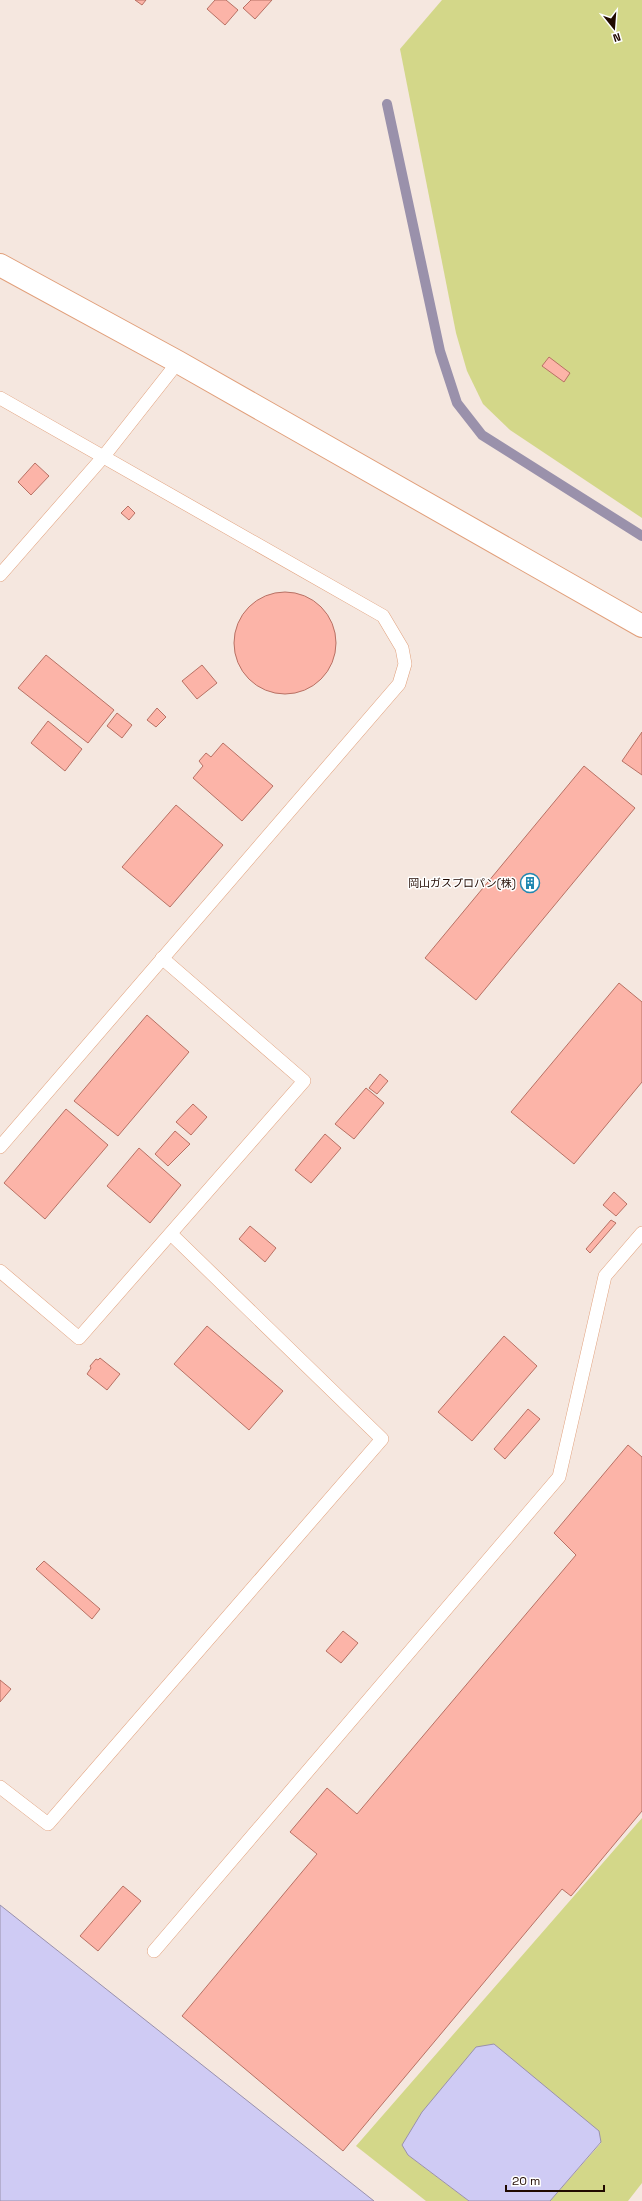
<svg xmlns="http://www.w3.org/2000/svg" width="642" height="2201" font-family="'Space Grotesk','Noto Sans JP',sans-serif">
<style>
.green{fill:#d3d789}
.water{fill:#cfcbf4;stroke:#9a91ab}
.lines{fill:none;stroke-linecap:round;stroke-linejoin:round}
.stream{stroke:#9a91ab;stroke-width:10}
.building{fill:#fcb4a8;stroke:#b87164}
.service-casing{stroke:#e19f7a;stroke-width:14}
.tertiary-casing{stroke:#e19f7a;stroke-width:24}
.service{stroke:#fff;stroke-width:13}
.tertiary{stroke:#fff;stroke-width:22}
.labels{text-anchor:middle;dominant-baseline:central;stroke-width:3;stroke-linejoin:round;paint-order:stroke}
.poi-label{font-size:11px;fill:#200900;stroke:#fff;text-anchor:end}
</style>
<rect width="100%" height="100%" fill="#f5e7df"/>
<g class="green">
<path d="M442 0H642V518L510 430 483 404 467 371 456 333 400 49Z"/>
<path d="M642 1818V2183L628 2201H550L601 2143 408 2155 469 2201H426L356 2146Z"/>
</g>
<g class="water">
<path d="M0 1905 374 2201H0Z"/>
<path d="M494 2044 599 2131 601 2142 550 2201H469L408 2155 402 2145 422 2112 476 2047Z"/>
</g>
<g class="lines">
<path class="stream" d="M387 104 440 351 457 403 482 435 642 536"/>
</g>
<g class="building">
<path d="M135 0H146L142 5Z"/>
<path d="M215 0H226L238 10 225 25 207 9Z"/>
<path d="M251 0H272L255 19 243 8Z"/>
<path d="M549 357 570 373 564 382 542 366Z"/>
<path d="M35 463 49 476 31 495 18 482Z"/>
<path d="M128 506 135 513 129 520 121 513Z"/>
<circle cx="285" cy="643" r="51"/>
<path d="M46 655 114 710 88 743 18 688Z"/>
<path d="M202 665 217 683 197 699 182 681Z"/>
<path d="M157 708 166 717 156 727 147 720Z"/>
<path d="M117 713 132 725 122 738 107 726Z"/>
<path d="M48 721 82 749 65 771 31 743Z"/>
<path d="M642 732V775L622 761Z"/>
<path d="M223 743 273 786 242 821 193 778 203 766 199 761 206 753 211 757Z"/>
<path d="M584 766 635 808 476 1000 425 958Z"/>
<path d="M176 805 223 845 170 907 122 867Z"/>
<path d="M619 983 642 1002V1082L574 1164 511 1112Z"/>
<path d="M147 1015 189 1052 118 1136 74 1101Z"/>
<path d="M380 1074 388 1081 377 1094 369 1088Z"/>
<path d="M366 1088 384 1103 354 1139 335 1124Z"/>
<path d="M193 1104 207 1117 191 1135 176 1122Z"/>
<path d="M66 1109 108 1145 45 1219 4 1183Z"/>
<path d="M175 1131 190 1144 168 1166 155 1154Z"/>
<path d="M325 1134 341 1148 311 1183 295 1170Z"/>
<path d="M139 1148 181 1185 150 1223 107 1186Z"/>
<path d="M614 1192 627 1204 616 1216 603 1205Z"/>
<path d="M611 1220 616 1223 590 1253 586 1249Z"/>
<path d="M250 1226 276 1248 265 1262 239 1239Z"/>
<path d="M207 1326 283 1391 249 1430 174 1364Z"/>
<path d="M504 1336 537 1366 472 1441 438 1412Z"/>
<path d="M100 1358 120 1374 107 1390 87 1374 91 1368 90 1366 96 1359 98 1360Z"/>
<path d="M528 1409 540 1419 505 1459 494 1449Z"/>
<path d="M628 1445 642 1457V1811L571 1896 562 1889 343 2151 182 2016 317 1854 290 1832 327 1788 357 1814 576 1555 554 1533Z"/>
<path d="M44 1561 100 1609 92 1619 36 1569Z"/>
<path d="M343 1631 358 1643 341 1663 326 1651Z"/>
<path d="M0 1680 11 1689 0 1702Z"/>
<path d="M123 1886 141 1901 98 1951 80 1936Z"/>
</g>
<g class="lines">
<defs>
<g id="service">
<path d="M0 398 383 616 402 648 405 664 399 684 0 1147"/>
<path d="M0 575 104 456 178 362"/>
<path d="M0 1271 79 1338 304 1081 162 958"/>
<path d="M0 1787 48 1824 382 1439 171 1234"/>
<path d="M154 1951 559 1477 605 1276 642 1233"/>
</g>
<path id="tertiary" d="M0 265 178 362 642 626"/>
</defs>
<use href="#service" class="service-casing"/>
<use href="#tertiary" class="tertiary-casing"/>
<use href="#service" class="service"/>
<use href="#tertiary" class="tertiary"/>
</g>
<defs>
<symbol id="building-ring" viewBox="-11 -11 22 22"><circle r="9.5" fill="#fff" stroke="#2188b1" stroke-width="1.5"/><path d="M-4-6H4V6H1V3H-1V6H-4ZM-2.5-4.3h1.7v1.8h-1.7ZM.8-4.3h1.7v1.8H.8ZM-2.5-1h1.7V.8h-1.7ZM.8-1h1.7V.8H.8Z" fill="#2188b1"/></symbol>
</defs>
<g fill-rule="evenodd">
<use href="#building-ring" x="519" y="872" width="22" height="22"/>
</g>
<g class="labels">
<g class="poi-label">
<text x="516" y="883">岡山ガスプロパン(株)</text>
</g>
</g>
<g transform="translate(614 28) rotate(163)" stroke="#ffffff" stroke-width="3" paint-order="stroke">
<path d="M0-3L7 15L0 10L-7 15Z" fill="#200900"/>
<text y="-6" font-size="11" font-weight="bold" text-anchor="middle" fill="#200900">N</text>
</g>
<path d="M506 2185v6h98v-6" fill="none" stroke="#200900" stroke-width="2"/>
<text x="512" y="2185" font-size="12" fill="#200900" stroke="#ffffff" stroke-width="3" paint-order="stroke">20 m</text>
</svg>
